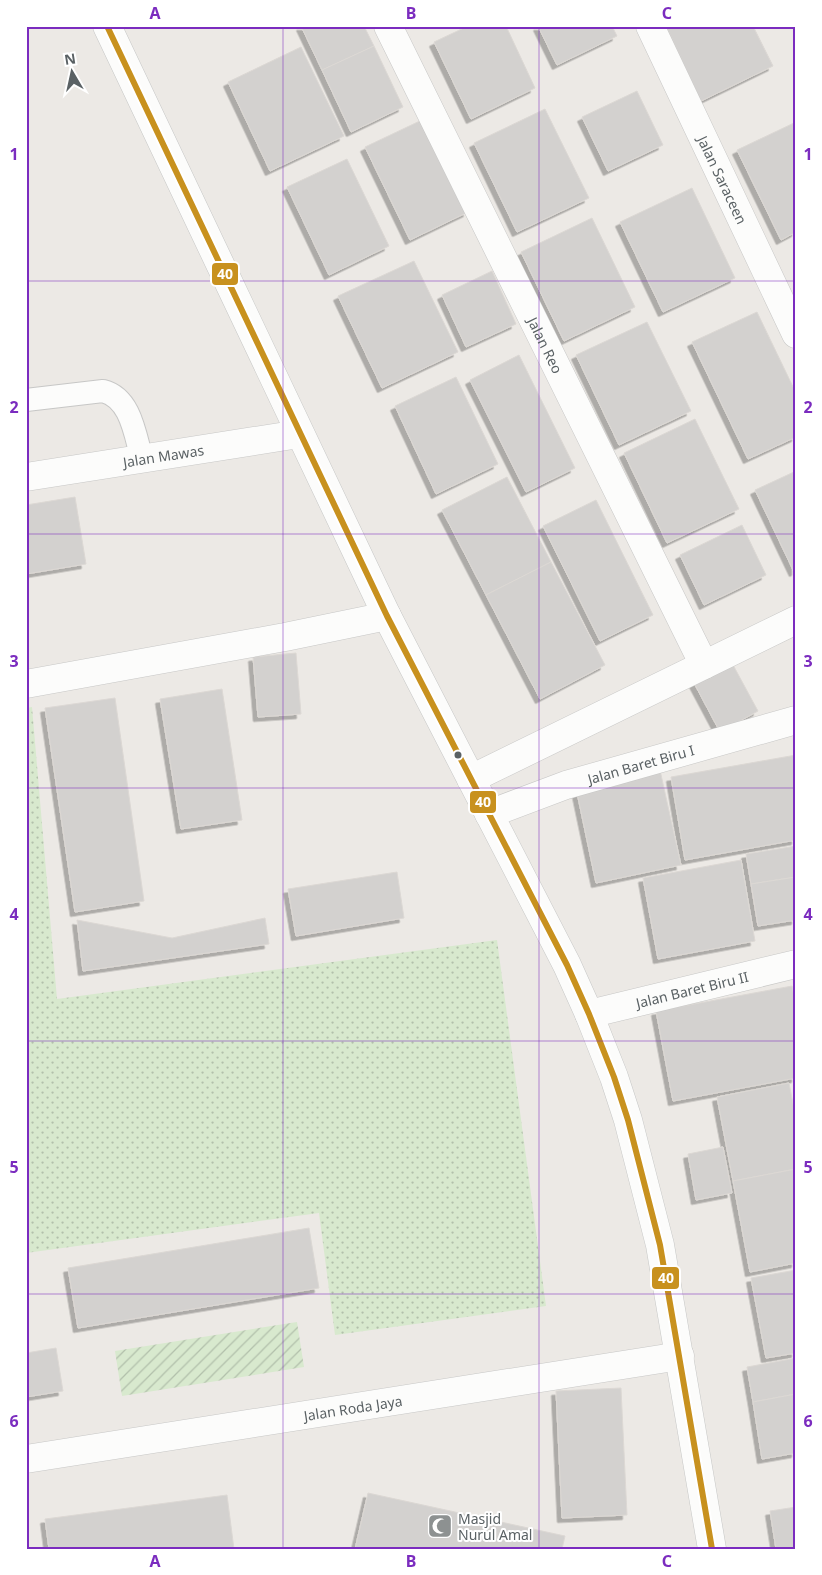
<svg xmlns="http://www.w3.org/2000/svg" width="822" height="1575" font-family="'Noto Sans',sans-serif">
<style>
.grass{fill:url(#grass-dots)}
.garden{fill:url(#garden-furrows)}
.building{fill:#d3d1cf;stroke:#dcd8d4;filter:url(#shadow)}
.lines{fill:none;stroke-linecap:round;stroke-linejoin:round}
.service-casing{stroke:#c7c7c6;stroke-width:24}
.minor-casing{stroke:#c7c7c6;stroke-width:29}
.secondary-casing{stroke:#c6c7c6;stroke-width:29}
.service{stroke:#fcfcfb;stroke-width:22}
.minor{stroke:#fcfcfb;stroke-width:28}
.secondary{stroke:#fcfcfb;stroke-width:28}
.bus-1-casing{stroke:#fff;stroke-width:10}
.bus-1{stroke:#c8911e;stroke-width:6}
.grid{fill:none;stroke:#7b2cbf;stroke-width:1;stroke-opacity:0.55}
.bus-dot{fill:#5a6164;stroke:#fff;stroke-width:2}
.labels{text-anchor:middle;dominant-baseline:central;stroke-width:4;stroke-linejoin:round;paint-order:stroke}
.street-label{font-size:14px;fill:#5a6164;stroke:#fff}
.poi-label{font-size:14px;fill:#5a6164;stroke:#fff;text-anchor:start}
.line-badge{stroke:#fff;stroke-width:2}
.badge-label{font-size:14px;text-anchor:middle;font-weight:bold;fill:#fff}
.neatline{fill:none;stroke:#7b2cbf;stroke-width:2}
.grid-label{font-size:16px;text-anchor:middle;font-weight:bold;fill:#7b2cbf}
</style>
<defs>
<pattern id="grass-dots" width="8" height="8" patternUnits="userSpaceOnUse" patternTransform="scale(1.25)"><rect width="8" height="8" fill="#d8e9ce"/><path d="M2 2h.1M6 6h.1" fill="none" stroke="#b2c0ab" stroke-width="1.8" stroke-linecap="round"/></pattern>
<pattern id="garden-furrows" width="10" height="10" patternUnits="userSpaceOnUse" patternTransform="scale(1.25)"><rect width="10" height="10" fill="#d8e9ce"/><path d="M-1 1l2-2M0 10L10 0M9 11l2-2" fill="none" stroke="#b2c0ab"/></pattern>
<filter id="shadow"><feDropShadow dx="-4.5" dy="4.5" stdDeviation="0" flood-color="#0004"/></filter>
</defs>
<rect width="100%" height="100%" fill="#ece9e5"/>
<path class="grass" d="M32 707 57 999 497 940 546 1306 335 1335 319 1213 26 1253V708Z"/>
<path class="garden" d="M297 1322 304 1367 122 1396 115 1351Z"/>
<g class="building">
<path d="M301 26H364L374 46 322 70Z"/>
<path d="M468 26H506L535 88 471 119 434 42Z"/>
<path d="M538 26H612L617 36 557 65Z"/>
<path d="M666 26H753L773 66 701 101Z"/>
<path d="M374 46 403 107 351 132 322 70Z"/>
<path d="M301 47 344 136 270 171 228 82Z"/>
<path d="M637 91 663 145 608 171 582 117Z"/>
<path d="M545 109 589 198 517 232 474 143Z"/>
<path d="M424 119 468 212 410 240 365 147Z"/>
<path d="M796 122V232L781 240 737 150Z"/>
<path d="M347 159 389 246 329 275 287 187Z"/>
<path d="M692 188 735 278 663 312 620 222Z"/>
<path d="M592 218 635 307 564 341 521 252Z"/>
<path d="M414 261 458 352 382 388 338 296Z"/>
<path d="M492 271 516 324 466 347 442 295Z"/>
<path d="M757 312 796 393V437L748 459 692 342Z"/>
<path d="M647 322 691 411 619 445 576 355Z"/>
<path d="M519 355 575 468 526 492 470 380Z"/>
<path d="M456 377 498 464 436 494 395 406Z"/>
<path d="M695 419 739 509 667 543 624 453Z"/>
<path d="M796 471V571L794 572 755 490Z"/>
<path d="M507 477 551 562 486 595 442 510Z"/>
<path d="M75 497 86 564 26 574V505Z"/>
<path d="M596 500 653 615 600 641 543 526Z"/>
<path d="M742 525 766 575 704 605 680 555Z"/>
<path d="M551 562 605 665 540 699 486 595Z"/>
<path d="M296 653 301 714 258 717 253 657Z"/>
<path d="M732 663 758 711 720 732 694 683Z"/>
<path d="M222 689 242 820 181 829 160 699Z"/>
<path d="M115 698 144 901 75 912 45 708Z"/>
<path d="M796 755V840L685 860 671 777Z"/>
<path d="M660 770 681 865 596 883 576 788Z"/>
<path d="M796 846V877L751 884 746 854Z"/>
<path d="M741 860 755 941 658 959 643 878Z"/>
<path d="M397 872 404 918 296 936 288 889Z"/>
<path d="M796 877V920L758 926 751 884Z"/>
<path d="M265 918 269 944 83 971 77 920 172 938Z"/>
<path d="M792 986 796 1007V1078L673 1101 656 1011Z"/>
<path d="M789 1083 796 1119V1169L733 1181 717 1097Z"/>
<path d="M723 1147 732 1193 696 1200 688 1154Z"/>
<path d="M796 1169V1263L750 1272 733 1181Z"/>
<path d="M309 1228 319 1288 78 1328 68 1268Z"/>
<path d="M796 1270V1353L766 1358 751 1278Z"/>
<path d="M56 1348 63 1391 26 1397V1353Z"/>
<path d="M796 1358V1394L753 1402 747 1367Z"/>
<path d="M621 1388 627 1515 562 1518 556 1391Z"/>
<path d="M796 1394V1453L762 1459 753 1402Z"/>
<path d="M368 1493 565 1536 562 1549H355Z"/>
<path d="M227 1495 234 1549H49L45 1519Z"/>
<path d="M796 1507V1549H776L770 1511Z"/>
</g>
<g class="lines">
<defs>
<path id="service" d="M26 400 103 391C131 398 135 435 142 459"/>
<g id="minor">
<path id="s1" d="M388 26 704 665"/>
<path id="s2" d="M650 26 796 334"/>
<path id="s3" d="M26 477 299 434"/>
<path d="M26 684 285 637 387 616"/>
<path d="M471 779 796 620"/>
<path id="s4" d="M489 814 566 785 796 720"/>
<path id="s5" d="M589 1014 796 964"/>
<path id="s6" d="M26 1459 680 1356"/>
</g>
<path id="secondary" d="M107 26 387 616 567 965 589 1014 614 1077 628 1120 660 1245 712 1549"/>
</defs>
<use href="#service" class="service-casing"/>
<use href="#minor" class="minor-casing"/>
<use href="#secondary" class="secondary-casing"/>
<use href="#service" class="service"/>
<use href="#minor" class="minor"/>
<use href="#secondary" class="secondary"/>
<defs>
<path id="bus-1" d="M107 26 387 616 567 965 589 1014 614 1077 628 1120 660 1245 712 1549"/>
</defs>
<use href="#bus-1" class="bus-1-casing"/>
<use href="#bus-1" class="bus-1"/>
</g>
<path class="grid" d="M283 26V1549M539 26V1549M26 281H796M26 534H796M26 788H796M26 1041H796M26 1294H796"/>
<defs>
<symbol id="mosque-square" viewBox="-11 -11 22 22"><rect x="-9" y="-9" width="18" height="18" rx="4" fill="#8d9191" stroke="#fff"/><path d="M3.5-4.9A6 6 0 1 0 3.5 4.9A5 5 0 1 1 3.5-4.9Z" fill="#fff"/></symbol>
</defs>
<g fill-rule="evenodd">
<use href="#mosque-square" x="426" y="1512" width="28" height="28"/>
</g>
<circle class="bus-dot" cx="458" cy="755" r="4.5"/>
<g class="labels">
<g class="street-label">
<text stroke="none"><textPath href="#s2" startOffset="170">Jalan Saraceen</textPath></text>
<text stroke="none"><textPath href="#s1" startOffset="356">Jalan Reo</textPath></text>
<text stroke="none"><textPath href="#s3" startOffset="139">Jalan Mawas</textPath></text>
<text stroke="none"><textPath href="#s4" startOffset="160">Jalan Baret Biru I</textPath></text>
<text stroke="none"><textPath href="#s5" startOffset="106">Jalan Baret Biru II</textPath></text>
<text stroke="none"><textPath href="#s6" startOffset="331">Jalan Roda Jaya</textPath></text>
</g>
<g class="poi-label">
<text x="458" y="1518">Masjid<tspan x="458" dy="16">Nurul Amal</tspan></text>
</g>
</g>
<g class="line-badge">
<rect x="211" y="262" width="28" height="24" rx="5" fill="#c8911e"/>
<rect x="469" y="790" width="28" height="24" rx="5" fill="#c8911e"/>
<rect x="651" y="1266" width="29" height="24" rx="5" fill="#c8911e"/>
</g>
<g class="badge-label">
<text x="225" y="279">40</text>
<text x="483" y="807">40</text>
<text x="666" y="1283">40</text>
</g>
<rect width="822" height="1575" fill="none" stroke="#ffffff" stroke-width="55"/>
<g transform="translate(72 72) rotate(351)" stroke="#ffffff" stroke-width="4" paint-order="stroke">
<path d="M0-4L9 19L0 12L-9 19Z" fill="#5a6164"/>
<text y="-8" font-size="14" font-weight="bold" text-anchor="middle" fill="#5a6164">N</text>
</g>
<rect x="28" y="28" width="766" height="1520" class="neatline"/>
<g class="grid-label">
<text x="155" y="19">A</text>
<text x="411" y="19">B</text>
<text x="667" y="19">C</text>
<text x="14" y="160">1</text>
<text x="808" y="160">1</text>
<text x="14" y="413">2</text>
<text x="808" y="413">2</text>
<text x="14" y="667">3</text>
<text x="808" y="667">3</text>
<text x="14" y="920">4</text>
<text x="808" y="920">4</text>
<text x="14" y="1173">5</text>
<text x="808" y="1173">5</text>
<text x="14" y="1427">6</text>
<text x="808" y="1427">6</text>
<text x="155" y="1567">A</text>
<text x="411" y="1567">B</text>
<text x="667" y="1567">C</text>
</g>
</svg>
